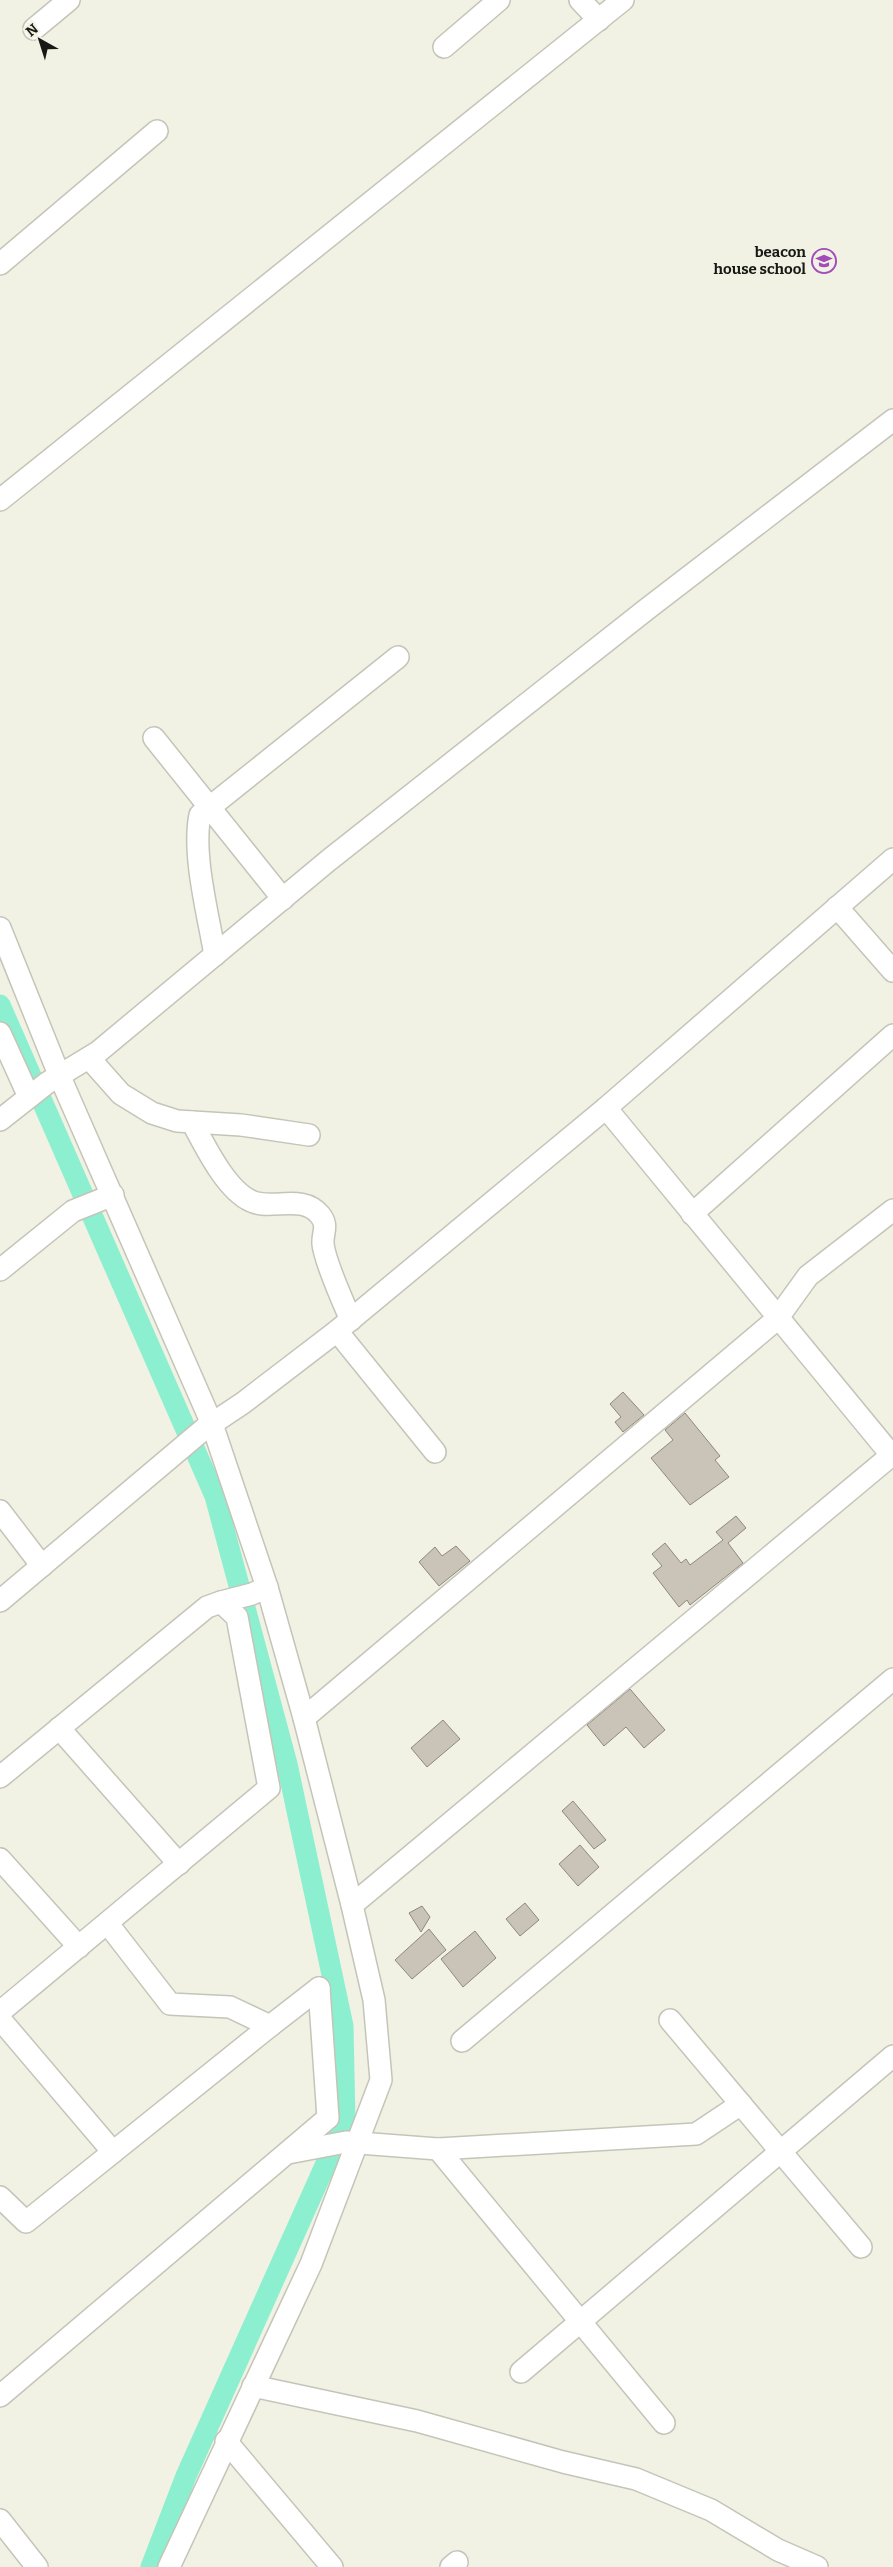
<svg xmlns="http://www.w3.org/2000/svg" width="893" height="2567" font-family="Bitter,serif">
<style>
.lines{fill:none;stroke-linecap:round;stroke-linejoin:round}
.canal{stroke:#8cefd0;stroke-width:21}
.building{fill:#cac3b7;stroke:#8f887d}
.street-casing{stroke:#c4c5b8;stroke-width:24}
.street{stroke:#fff;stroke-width:21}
.labels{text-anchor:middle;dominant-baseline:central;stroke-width:4;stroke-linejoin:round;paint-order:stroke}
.poi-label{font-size:15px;font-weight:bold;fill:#181914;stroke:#f1f2e4;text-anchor:end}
</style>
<rect width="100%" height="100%" fill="#f1f2e4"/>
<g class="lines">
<path class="canal" d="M0 1005 215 1496 287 1764 343 2026 345 2121 186 2476 151 2567"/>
</g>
<g class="building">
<path d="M623 1392 644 1415 623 1432 615 1422 621 1417 610 1404Z"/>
<path d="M685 1413 720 1456 715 1460 729 1477 690 1505 651 1458 673 1440 665 1430Z"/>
<path d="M736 1516 746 1528 728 1543 743 1563 690 1605 687 1600 679 1607 653 1573 662 1566 652 1554 665 1543 681 1563 686 1559 690 1565 723 1540 716 1532Z"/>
<path d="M456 1546 470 1561 439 1586 419 1562 435 1547 442 1556Z"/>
<path d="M630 1689 665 1730 644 1748 626 1727 604 1746 587 1725Z"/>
<path d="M443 1720 460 1739 427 1767 411 1748Z"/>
<path d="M573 1801 606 1840 594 1849 562 1811Z"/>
<path d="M580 1845 599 1867 578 1886 559 1864Z"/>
<path d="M525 1903 539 1920 520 1936 506 1919Z"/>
<path d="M422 1906 430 1917 421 1932 409 1913Z"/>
<path d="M429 1929 446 1950 412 1979 395 1960Z"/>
<path d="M475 1931 496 1958 463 1987 441 1959Z"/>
</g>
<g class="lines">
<defs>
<g id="street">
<path d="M580 0 599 20"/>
<path d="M34 29 69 0"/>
<path d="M444 47 499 0"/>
<path d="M0 264 157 131"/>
<path d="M0 500 623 0"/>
<path d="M154 738 283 899"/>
<path d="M837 907 893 971"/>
<path d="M0 928 60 1077 212 1424 267 1587 304 1718 352 1905 374 2000 381 2080 311 2264 169 2567"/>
<path d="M215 955C208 914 192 854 200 815L398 657"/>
<path d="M0 1033 29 1097"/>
<path d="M89 1058 121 1094 152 1113 177 1121 241 1125 309 1135"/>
<path d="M606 1108 893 1457"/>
<path d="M0 1120 47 1083 98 1052 329 860 647 609 893 420"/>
<path d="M192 1122C205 1146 226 1190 251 1201 272 1211 302 1193 320 1215 329 1226 322 1233 323 1244 325 1262 343 1302 351 1320"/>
<path d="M692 1214 893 1035"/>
<path d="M0 1270 73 1211 113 1195"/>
<path d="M337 1331 435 1452"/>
<path d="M0 1511 42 1566"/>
<path d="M0 1601 204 1429 243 1403 337 1331 606 1108 893 859"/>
<path d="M221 1602 252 1594 267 1587"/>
<path d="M304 1718 777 1319 808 1276 893 1210"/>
<path d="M59 1728 179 1864"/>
<path d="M0 1777 207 1607 221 1602 237 1617 269 1788 0 2012"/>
<path d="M0 1859 79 1947"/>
<path d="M352 1905 893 1454"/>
<path d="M108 1924 170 2004 230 2007 270 2026 319 1988"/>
<path d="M0 2019 113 2152"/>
<path d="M670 2020 861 2247"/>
<path d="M462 2041 893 1679"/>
<path d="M438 2149 664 2423"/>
<path d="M288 2153 346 2142 438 2149 696 2134 741 2104"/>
<path d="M0 2197 26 2222 270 2026"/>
<path d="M521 2372 893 2056"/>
<path d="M253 2386 417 2421 563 2462 636 2479 711 2510 778 2550 817 2567"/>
<path d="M0 2396 328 2118 319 1988"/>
<path d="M226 2441 332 2567"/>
<path d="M0 2520 37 2567"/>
<path d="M451 2567 457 2562"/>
</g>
</defs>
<use href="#street" class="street-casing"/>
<use href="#street" class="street"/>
</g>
<defs>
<symbol id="university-ring" viewBox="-11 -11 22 22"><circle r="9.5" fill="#f1f2e4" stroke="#a14cba" stroke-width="1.5"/><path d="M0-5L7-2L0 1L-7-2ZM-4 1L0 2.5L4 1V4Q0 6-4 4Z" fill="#a14cba"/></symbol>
</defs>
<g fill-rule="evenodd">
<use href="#university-ring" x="810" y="247" width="28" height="28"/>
</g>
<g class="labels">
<g class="poi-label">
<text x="806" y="252">beacon<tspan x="806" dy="17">house school</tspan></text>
</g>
</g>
<g transform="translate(40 40) rotate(321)" stroke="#f1f2e4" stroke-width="4" paint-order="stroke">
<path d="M0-4L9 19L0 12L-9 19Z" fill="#181914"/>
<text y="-8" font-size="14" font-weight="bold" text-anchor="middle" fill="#181914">N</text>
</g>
</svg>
